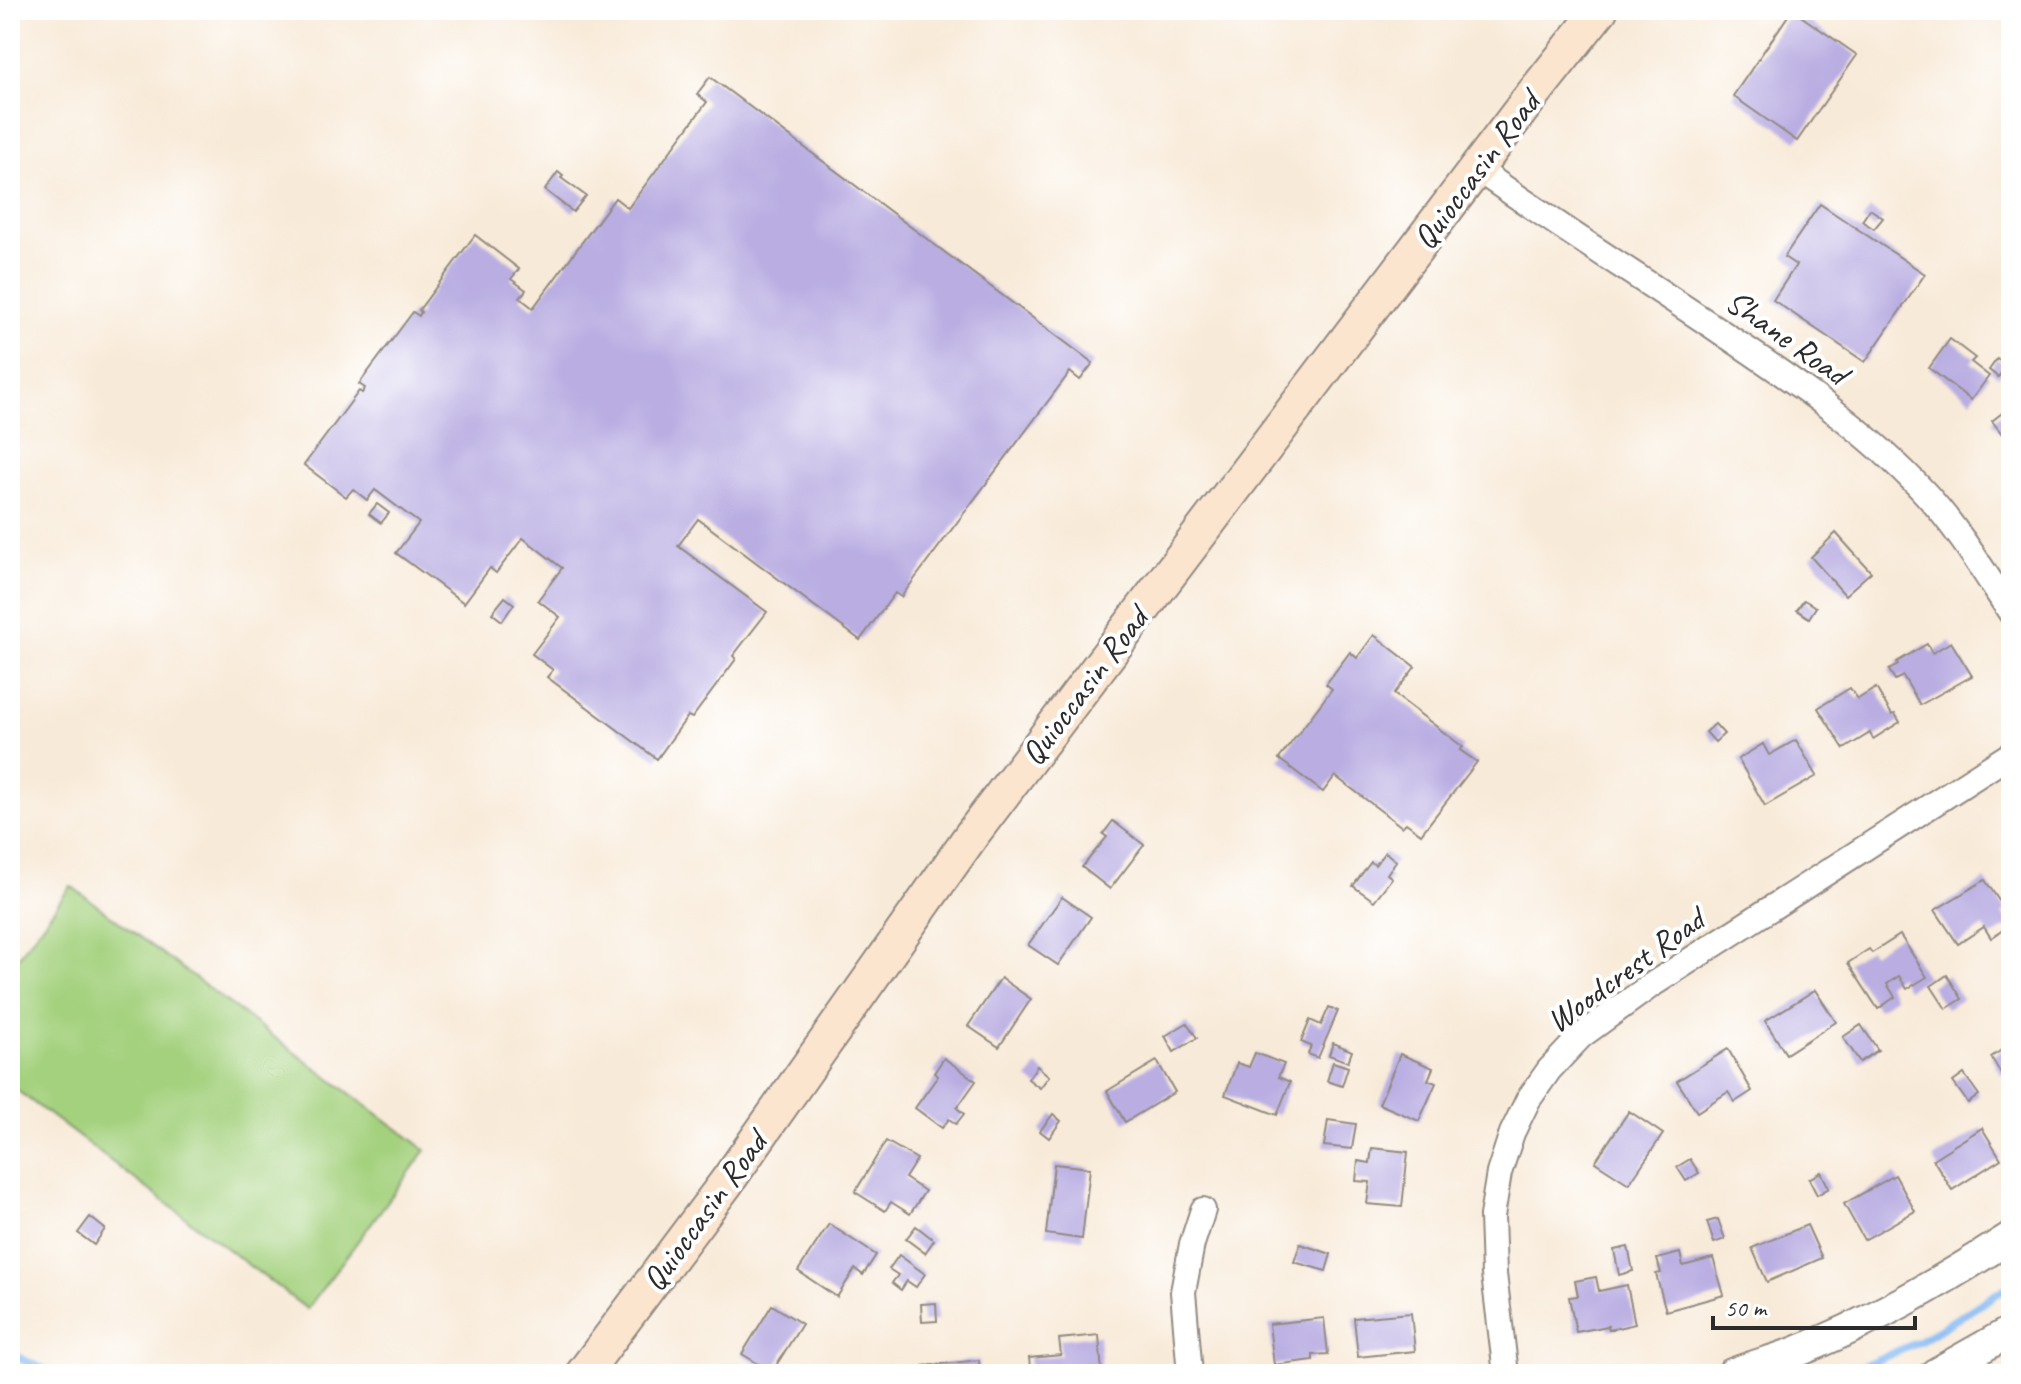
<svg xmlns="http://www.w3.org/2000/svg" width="2021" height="1384" font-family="Caveat,sans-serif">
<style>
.green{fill:#a4d17e;stroke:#687e54;stroke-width:2}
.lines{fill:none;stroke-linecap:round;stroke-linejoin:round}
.stream{stroke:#83b8f1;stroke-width:8}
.building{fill:#b9ade2}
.minor-casing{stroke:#928a82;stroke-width:28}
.tertiary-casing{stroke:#928a82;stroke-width:34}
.secondary-casing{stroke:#928a82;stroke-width:38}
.minor{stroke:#fff;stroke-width:24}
.tertiary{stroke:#fff;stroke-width:30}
.secondary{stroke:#fce5cf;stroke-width:34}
.labels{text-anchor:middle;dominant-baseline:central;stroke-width:8;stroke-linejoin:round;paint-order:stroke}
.street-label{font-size:34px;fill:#2b2b2b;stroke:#fff}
</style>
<rect width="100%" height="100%" fill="#fff"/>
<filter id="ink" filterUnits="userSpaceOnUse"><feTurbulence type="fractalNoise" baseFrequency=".0125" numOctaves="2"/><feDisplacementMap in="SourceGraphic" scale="16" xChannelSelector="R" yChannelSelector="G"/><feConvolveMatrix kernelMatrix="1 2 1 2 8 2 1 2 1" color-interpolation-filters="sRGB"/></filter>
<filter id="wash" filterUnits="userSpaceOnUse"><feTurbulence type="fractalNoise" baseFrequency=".006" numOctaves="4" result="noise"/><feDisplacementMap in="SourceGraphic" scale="32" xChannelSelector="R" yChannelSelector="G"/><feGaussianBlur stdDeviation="1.8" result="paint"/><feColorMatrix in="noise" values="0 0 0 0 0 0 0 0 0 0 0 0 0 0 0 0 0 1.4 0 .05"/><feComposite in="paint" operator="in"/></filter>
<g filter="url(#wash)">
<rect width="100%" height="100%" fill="#f8ead8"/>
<path class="green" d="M71 886 426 1150 307 1309 10 1085V968Z"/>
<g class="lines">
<g class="stream">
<path d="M10 1354 54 1374"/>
<path d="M1844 1374 1919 1342 2011 1285"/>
</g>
</g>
<g id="blocks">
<g class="building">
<path d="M1792 10 1857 55 1797 141 1733 96Z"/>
<path d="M710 77 1093 363 1080 380 1070 372 901 597 895 593 860 640 698 519 678 546 767 612 733 656 736 659 692 718 688 716 657 759 547 677 553 670 532 654 560 617 538 600 562 568 523 538 496 573 490 568 464 603 396 553 419 523 375 490 367 500 353 489 346 497 304 465 359 391 362 393 365 388 359 384 413 312 419 316 421 312 419 310 475 235 519 269 511 279 526 290 520 298 533 308 615 198 628 208 707 102 697 94Z"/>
<path d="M558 172 563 176 561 178 586 196 573 212 545 190Z"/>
<path d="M1820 204 1925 274 1865 362 1773 300 1796 265 1784 257Z"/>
<path d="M1870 209 1883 218 1874 229 1862 221Z"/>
<path d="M1950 339 1975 358 1971 362 1989 376 1971 400 1929 368Z"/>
<path d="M1997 359 2007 366 1998 377 1989 370Z"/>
<path d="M2011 406V453L2006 446 2009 443 1992 421Z"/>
<path d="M377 504 389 513 381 523 369 514Z"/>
<path d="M1836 533 1871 572 1845 595 1811 557Z"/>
<path d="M505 597 514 604 502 621 492 613Z"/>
<path d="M1804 600 1816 607 1809 618 1797 610Z"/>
<path d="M1374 635 1415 667 1394 694 1463 747 1460 750 1477 762 1421 834 1406 823 1402 827 1335 776 1323 792 1279 759 1332 689 1326 684 1350 652 1357 658Z"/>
<path d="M1951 642 1972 676 1920 705 1903 676 1895 680 1889 670 1898 665 1897 662 1927 644 1932 653Z"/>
<path d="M1850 688 1858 699 1876 688 1892 715 1895 714 1900 722 1873 739 1870 733 1844 749 1818 708Z"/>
<path d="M1715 724 1724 734 1715 742 1706 732Z"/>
<path d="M1796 740 1817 776 1765 806 1738 759 1763 744 1769 755Z"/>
<path d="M1113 821 1144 845 1110 889 1082 867 1107 837 1103 834Z"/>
<path d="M1385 852 1396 861 1387 874 1392 878 1374 901 1353 886 1371 862 1375 865Z"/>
<path d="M1985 880 2006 911 2002 914 2010 925 1991 938 1984 927 1958 944 1935 910Z"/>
<path d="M1062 897 1091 917 1058 965 1028 945Z"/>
<path d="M1900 935 1927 977 1907 989 1899 976 1887 984 1895 997 1878 1009 1848 963 1869 949 1872 953Z"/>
<path d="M1947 975 1962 999 1946 1009 1931 986Z"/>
<path d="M1001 978 1031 999 999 1047 968 1026Z"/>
<path d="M1815 990 1836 1022 1786 1054 1765 1021Z"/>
<path d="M1329 1007 1338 1011 1318 1058 1308 1054 1311 1046 1301 1042 1310 1020 1321 1025Z"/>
<path d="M1187 1023 1197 1038 1174 1052 1165 1036Z"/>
<path d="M1861 1025 1878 1050 1860 1062 1843 1037Z"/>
<path d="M1333 1043 1352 1051 1348 1062 1329 1055Z"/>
<path d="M2011 1044V1068L2001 1074 1991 1057Z"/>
<path d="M1728 1049 1752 1091 1735 1102 1728 1092 1697 1112 1677 1081Z"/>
<path d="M1255 1053 1284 1064 1278 1077 1290 1082 1277 1115 1225 1095 1237 1063 1249 1067Z"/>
<path d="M1400 1054 1433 1068 1428 1080 1436 1083 1419 1121 1379 1104Z"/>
<path d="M944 1058 976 1081 957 1108 964 1114 956 1124 949 1119 942 1128 915 1108 938 1076 934 1073Z"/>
<path d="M1157 1061 1175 1092 1125 1122 1107 1091Z"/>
<path d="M1333 1062 1348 1067 1342 1086 1327 1081Z"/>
<path d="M1037 1066 1049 1076 1040 1088 1028 1079Z"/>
<path d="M1964 1074 1979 1095 1968 1103 1953 1082Z"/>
<path d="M1629 1111 1663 1134 1629 1184 1595 1162Z"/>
<path d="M1053 1114 1061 1121 1049 1138 1040 1131Z"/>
<path d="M1328 1120 1356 1124 1352 1149 1324 1146Z"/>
<path d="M1982 1128 2001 1159 1952 1190 1933 1159Z"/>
<path d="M886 1141 917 1159 905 1178 925 1191 910 1214 891 1202 885 1211 855 1192Z"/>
<path d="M1372 1148 1408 1152 1402 1207 1367 1204 1370 1182 1356 1181 1358 1161 1370 1163Z"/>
<path d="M1690 1159 1699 1173 1686 1181 1677 1167Z"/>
<path d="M1054 1164 1090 1168 1082 1239 1046 1234Z"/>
<path d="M1821 1172 1829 1188 1817 1195 1809 1179Z"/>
<path d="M1895 1175 1915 1211 1864 1240 1844 1204Z"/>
<path d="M90 1217 105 1229 94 1245 78 1233Z"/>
<path d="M1718 1219 1725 1239 1714 1243 1707 1222Z"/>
<path d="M829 1224 876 1255 863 1275 855 1269 837 1297 798 1271Z"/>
<path d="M1807 1225 1822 1258 1767 1282 1752 1248Z"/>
<path d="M916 1226 934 1240 925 1253 906 1239Z"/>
<path d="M1300 1244 1331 1254 1326 1271 1294 1262Z"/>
<path d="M1628 1247 1633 1271 1619 1275 1614 1250Z"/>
<path d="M1680 1253 1683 1266 1713 1258 1724 1295 1666 1311 1656 1274 1661 1273 1657 1259Z"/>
<path d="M899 1255 925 1274 916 1287 907 1281 901 1290 892 1283 898 1275 889 1269Z"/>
<path d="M1596 1277 1599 1291 1627 1285 1635 1324 1609 1330 1608 1326 1576 1332 1569 1297 1578 1296 1575 1281Z"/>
<path d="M936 1303 937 1321 922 1322 921 1304Z"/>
<path d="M772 1305 802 1324 772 1372 742 1354Z"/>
<path d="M1411 1313 1415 1351 1358 1357 1354 1318Z"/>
<path d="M1324 1318 1328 1354 1313 1355V1360L1274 1365 1269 1324Z"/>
<path d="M1099 1335 1102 1374H1031L1029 1358 1061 1355 1059 1339Z"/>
<path d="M979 1360 980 1374H924L923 1366Z"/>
</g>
</g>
</g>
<g filter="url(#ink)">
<use href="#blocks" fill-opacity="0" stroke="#928a82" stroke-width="2"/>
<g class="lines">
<defs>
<g id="minor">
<path d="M1477 169C1557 225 1639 277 1721 332 1793 380 1866 429 1926 494 1959 530 1984 572 2011 613"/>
<path d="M1190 1374 1183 1292 1192 1244 1203 1210"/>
<path d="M1506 1374 1494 1274 1492 1216 1499 1173 1512 1133 1528 1100 1549 1070 1581 1036 1650 986 2011 754"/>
</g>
<g id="tertiary">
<path d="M1732 1374C1752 1366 1772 1361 1791 1354 1869 1324 1941 1282 2011 1237"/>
<path d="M1935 1374 2011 1331"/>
</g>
<path id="secondary" d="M583 1374 726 1183 973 833 1527 102 1600 10"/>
</defs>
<use href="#minor" class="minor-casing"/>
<use href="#tertiary" class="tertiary-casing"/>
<use href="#secondary" class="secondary-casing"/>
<use href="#minor" class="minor"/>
<use href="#tertiary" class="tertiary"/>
<use href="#secondary" class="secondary"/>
</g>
</g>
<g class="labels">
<g class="street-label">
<text transform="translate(1476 170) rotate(-53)">Quioccasin Road</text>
<text transform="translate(1787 337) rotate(35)">Shane Road</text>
<text transform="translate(1084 686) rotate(-53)">Quioccasin Road</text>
<text transform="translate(1625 970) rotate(-36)">Woodcrest Road</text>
<text transform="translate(704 1211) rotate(-54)">Quioccasin Road</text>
</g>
</g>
<rect width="2021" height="1384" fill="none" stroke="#fff" stroke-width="40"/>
<path d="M1713 1316v12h202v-12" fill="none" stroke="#2b2b2b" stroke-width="4"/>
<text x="1725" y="1316" font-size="24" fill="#2b2b2b" stroke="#ffffff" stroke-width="6" paint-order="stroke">50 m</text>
</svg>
